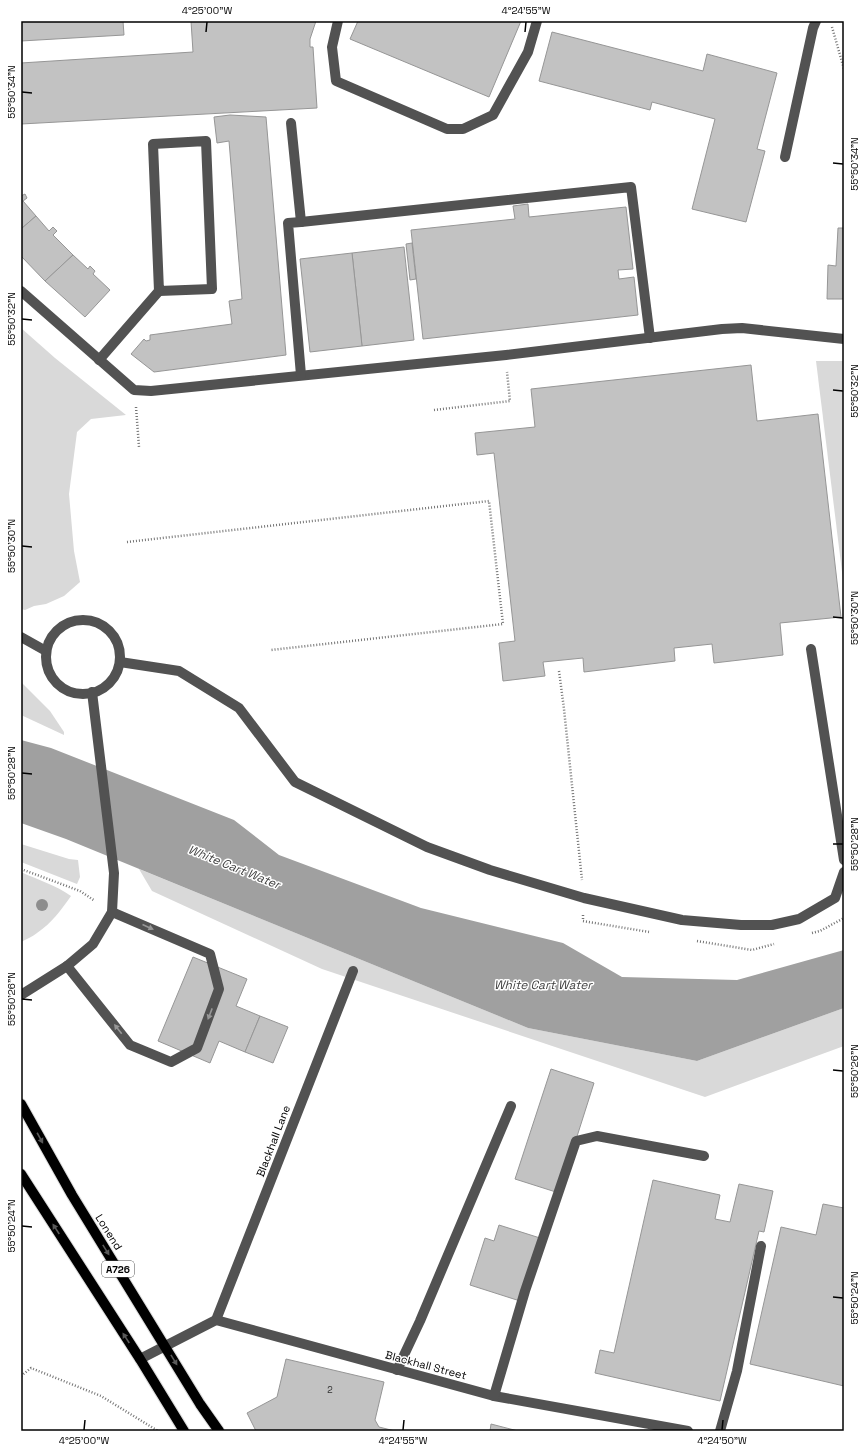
<svg xmlns="http://www.w3.org/2000/svg" width="865" height="1452" font-family="'Space Grotesk',sans-serif">
<style>
.green{fill:#d9d9d9}
.water{fill:#a0a0a0}
.building{fill:#c2c2c2;stroke:#969696}
.lines{fill:none;stroke-linecap:round;stroke-linejoin:round}
.major-casing{stroke:#dbdbdb;stroke-width:12}
.path{stroke:#747474;stroke-width:2.5;stroke-dasharray:1 2;stroke-linecap:butt}
.minor{stroke:#525252;stroke-width:10}
.major{stroke:#000;stroke-width:10}
.tree{fill:#8d8d8d}
.oneway{fill:#979797}
.oneway2{fill:#595959}
.ticks{fill:none;stroke:#000;stroke-width:1.5}
.labels{text-anchor:middle;dominant-baseline:central;stroke-width:3;stroke-linejoin:round;paint-order:stroke}
.number-label{font-size:9px;fill:#303030}
.shield{fill:#fff;stroke:#4c4c4c;stroke-width:1}
.shield-label{font-size:10px;font-weight:bold;fill:#000}
.street-label{font-size:11px;fill:#000;stroke:#fff}
.water-label{font-size:12px;font-style:italic;fill:#414141;stroke:#fff}
.neatline{fill:none;stroke:#000;stroke-width:1.5}
.ticks-label{font-size:10px;text-anchor:middle;fill:#000}
</style>
<rect width="100%" height="100%" fill="#fff"/>
<g class="green">
<path d="M21 328 55 358 126 415 91 419 77 432 69 494 74 551 80 582 64 596 46 604 34 606 25 610 21 609Z"/>
<path d="M816 361H844V588Z"/>
<path d="M21 682 50 711 64 732V735L21 715Z"/>
<path d="M21 844 69 859 78 860 80 877 77 884 21 862Z"/>
<path d="M139 869 528 1028 697 1061 844 1008V1046L705 1097 322 969 152 891Z"/>
<path d="M21 872C38 880 56 885 71 896 61 910 52 923 37 933 32 937 26 939 21 942Z"/>
</g>
<path class="water" d="M21 740 51 748 234 820 279 855 421 908 563 943 622 977 737 980 844 950V1008L697 1061 528 1028 66 839 21 823Z"/>
<g class="building">
<path d="M21 21H123L124 35 21 41Z"/>
<path d="M191 21H316L310 39V47H313L317 108 21 124V63L193 52Z"/>
<path d="M358 21H521L489 97 350 39Z"/>
<path d="M552 32 703 71 707 54 777 73 757 149 765 151 746 222 692 209 715 119 652 102 650 110 539 81Z"/>
<path d="M230 115 266 117 286 355 154 372 131 354 144 339 146 341 150 340V335L232 324 229 301 242 299 229 141 217 143 214 117Z"/>
<path d="M25 194 27 198 23 201 36 216 21 229V196Z"/>
<path d="M528 204 529 217 626 207 633 269 618 270 619 279 634 277 638 315 423 339 411 230 515 219 513 206Z"/>
<path d="M36 216 49 231 53 227 57 231 53 235 73 255 45 281 21 256V229Z"/>
<path d="M838 228H844V299H827L828 265 836 266Z"/>
<path d="M412 243 416 279 410 280 406 244Z"/>
<path d="M404 247 414 340 362 346 352 253Z"/>
<path d="M352 253 362 346 310 352 300 259Z"/>
<path d="M73 255 88 269 90 266 95 271 93 274 110 290 85 317 45 281Z"/>
<path d="M751 365 757 421 818 414 841 617 780 623 783 655 714 663 712 644 674 648 675 661 584 672 583 658 543 662 545 676 503 681 499 643 515 641 494 453 477 455 475 433 535 427 531 389Z"/>
<path d="M193 957 247 979 236 1006 260 1016 245 1052 219 1041 210 1063 158 1041Z"/>
<path d="M260 1016 288 1027 273 1063 245 1052Z"/>
<path d="M551 1069 594 1083 559 1193 515 1179Z"/>
<path d="M653 1180 720 1195 715 1219 730 1222 739 1184 773 1191 764 1232 759 1231 720 1401 595 1373 600 1350 614 1353Z"/>
<path d="M823 1204 844 1208V1386L750 1364 781 1227 816 1235Z"/>
<path d="M499 1225 540 1238 520 1301 470 1285 485 1238 494 1241Z"/>
<path d="M286 1359 384 1382 375 1420 379 1427 395 1431H256L247 1413 277 1397Z"/>
<path d="M491 1424 518 1431H490Z"/>
</g>
<g class="lines">
<defs>
<g id="major">
<path d="M21 1104 72 1195 200 1404 219 1431"/>
<path d="M21 1174 140 1359 184 1431"/>
</g>
</defs>
<use href="#major" class="major-casing"/>
<g class="path">
<path d="M832 27 844 69"/>
<path d="M136 407 139 447"/>
<path d="M434 410 510 401 507 372"/>
<path d="M127 542 489 501 503 624 271 650"/>
<path d="M559 671 564 709 582 880"/>
<path d="M21 869 80 891 95 901"/>
<path d="M583 915V921L649 932"/>
<path d="M812 933 820 931 844 918"/>
<path d="M697 941 752 950 774 944"/>
<path d="M21 1376 31 1368 101 1396 158 1431"/>
</g>
<g class="minor">
<path d="M338 21 332 47 336 81 447 129H463L493 115 528 52 537 21"/>
<path d="M291 123 301 222"/>
<path d="M206 141 212 289 159 291 153 144Z"/>
<path d="M785 157 813 28 816 21"/>
<path d="M21 291 134 390 151 391 506 355 722 329 742 328 844 339"/>
<path d="M99 360 159 291"/>
<path d="M301 375 288 223 301 222 631 187 650 338"/>
<circle cx="83" cy="657" r="37"/>
<path d="M21 637 46 651"/>
<path d="M811 649 844 860"/>
<path d="M120 662 179 671 239 708 295 782 427 847 490 870 584 898 682 920 741 925H772L799 919 835 898 844 872"/>
<path d="M67 966 130 1045 171 1062 197 1048 219 989 210 954 112 912"/>
<path d="M21 995 67 966 93 944 112 912 114 873 92 692"/>
<path d="M216 1320 353 971"/>
<path d="M140 1359 216 1320 494 1396 688 1431"/>
<path d="M397 1370 420 1321 511 1106"/>
<path d="M494 1396 525 1291 576 1141 597 1136 704 1156"/>
<path d="M720 1431 737 1371 761 1246"/>
</g>
<use href="#major" class="major"/>
</g>
<circle class="tree" cx="42" cy="905" r="6"/>
<defs><path id="oneway-solid" d="M-6-.8H1V-3.2L6.5 0L1 3.2V.8H-6Z"/></defs>
<g class="oneway">
<use href="#oneway-solid" transform="translate(148 927) rotate(24)"/>
<use href="#oneway-solid" transform="translate(210 1014) rotate(111)"/>
<use href="#oneway-solid" transform="translate(118 1029) rotate(-128)"/>
</g>
<g class="oneway2">
<use href="#oneway-solid" transform="translate(40 1138) rotate(61)"/>
<use href="#oneway-solid" transform="translate(56 1229) rotate(-123)"/>
<use href="#oneway-solid" transform="translate(106 1250) rotate(58)"/>
<use href="#oneway-solid" transform="translate(126 1338) rotate(-123)"/>
<use href="#oneway-solid" transform="translate(174 1360) rotate(59)"/>
</g>
<path class="ticks" d="M206 32 207 22M525 32 526 22M22 92 32 93M833 163 843 164M22 319 32 320M833 390 843 391M22 546 32 547M833 617 843 618M22 773 32 774M833 844H843M22 999 32 1000M833 1070 843 1071M22 1226 32 1227M833 1297 843 1298M84 1430 85 1420M403 1430 404 1420M722 1430 723 1420"/>
<g class="labels">
<g class="number-label">
<text x="330" y="1390">2</text>
</g>
<rect class="shield" x="102" y="1261" width="32" height="16" rx="3"/>
<g class="shield-label">
<text x="118" y="1269">A726</text>
</g>
<g class="street-label">
<text transform="translate(273 1141) rotate(-69)">Blackhall Lane</text>
<text transform="translate(109 1232) rotate(58)">Lonend</text>
<text transform="translate(426 1365) rotate(15)">Blackhall Street</text>
</g>
<g class="water-label">
<text transform="translate(234 867) rotate(22)">White Cart Water</text>
<text x="543" y="985">White Cart Water</text>
</g>
</g>
<rect width="865" height="1452" fill="none" stroke="#ffffff" stroke-width="44"/>
<rect x="22" y="22" width="821" height="1408" class="neatline"/>
<g class="ticks-label">
<text x="207" y="14">4°25'00"W</text>
<text x="526" y="14">4°24'55"W</text>
<text transform="translate(11 92) rotate(-90)" y="4">55°50'34"N</text>
<text transform="translate(854 164) rotate(-90)" y="4">55°50'34"N</text>
<text transform="translate(11 319) rotate(-90)" y="4">55°50'32"N</text>
<text transform="translate(854 391) rotate(-90)" y="4">55°50'32"N</text>
<text transform="translate(11 546) rotate(-90)" y="4">55°50'30"N</text>
<text transform="translate(854 618) rotate(-90)" y="4">55°50'30"N</text>
<text transform="translate(11 773) rotate(-90)" y="4">55°50'28"N</text>
<text transform="translate(854 844) rotate(-90)" y="4">55°50'28"N</text>
<text transform="translate(11 999) rotate(-90)" y="4">55°50'26"N</text>
<text transform="translate(854 1071) rotate(-90)" y="4">55°50'26"N</text>
<text transform="translate(11 1226) rotate(-90)" y="4">55°50'24"N</text>
<text transform="translate(854 1298) rotate(-90)" y="4">55°50'24"N</text>
<text x="84" y="1444">4°25'00"W</text>
<text x="403" y="1444">4°24'55"W</text>
<text x="722" y="1444">4°24'50"W</text>
</g>
</svg>
